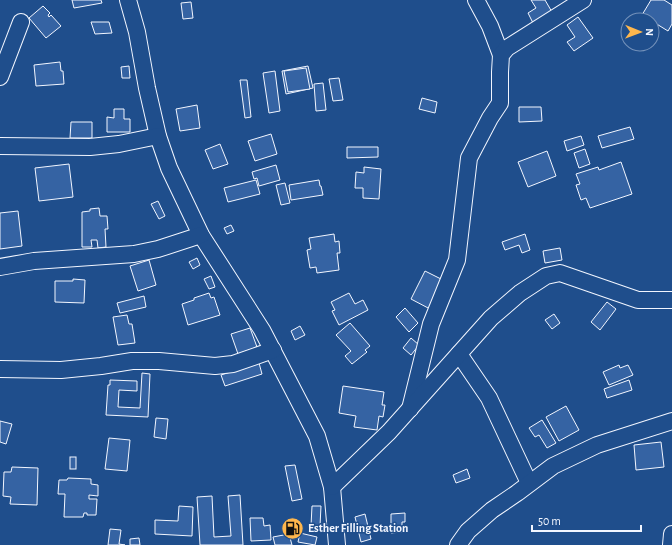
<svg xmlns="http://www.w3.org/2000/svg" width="672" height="545" font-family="'Alegreya Sans',sans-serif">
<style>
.building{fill:#3563a3;stroke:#f2f6ff}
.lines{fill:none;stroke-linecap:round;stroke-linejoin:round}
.minor-casing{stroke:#f2f6ff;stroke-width:18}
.minor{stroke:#1f4e8c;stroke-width:16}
.labels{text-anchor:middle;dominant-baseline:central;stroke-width:3;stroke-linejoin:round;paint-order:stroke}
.poi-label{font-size:12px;font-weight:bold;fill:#f2f6ff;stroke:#1f4e8c;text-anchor:start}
</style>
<rect width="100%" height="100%" fill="#1f4e8c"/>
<g class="building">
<path d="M72 0H101L102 3 74 8Z"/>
<path d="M531 0H545L552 12 533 23 528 13 536 8Z"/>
<path d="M651 0H664L672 5V24L668 31 642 15Z"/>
<path d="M191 2 193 18 183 19 181 3Z"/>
<path d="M43 6 50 13 48 15 49 17 51 15 61 26 46 38 29 18Z"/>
<path d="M578 17 593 38 574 51 567 42 575 37 567 25Z"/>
<path d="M91 22H109L112 33 95 34Z"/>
<path d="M60 62 61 71H63L64 84 36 86 34 65Z"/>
<path d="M129 66 130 78H122L121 67Z"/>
<path d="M308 66 313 88 286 94 282 71Z"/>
<path d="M306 68 310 89 288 92 284 71Z"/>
<path d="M275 71 280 111 269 113 263 73Z"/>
<path d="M339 78 343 100 333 101 329 79Z"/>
<path d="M240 80H247L251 117 245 118Z"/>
<path d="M323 83 326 110 316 111 314 84Z"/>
<path d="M422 98 437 102 435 113 419 109Z"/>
<path d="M197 105 200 128 180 131 176 109Z"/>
<path d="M519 107H541L542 121 519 122Z"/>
<path d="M114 109H124V119H130V132H107V117L114 118Z"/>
<path d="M71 122H92V138H70Z"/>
<path d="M630 127 634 139 602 148 598 136Z"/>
<path d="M271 134 277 154 255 161 248 141Z"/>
<path d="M581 136 584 145 567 151 564 141Z"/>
<path d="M220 144 228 164 213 169 205 150Z"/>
<path d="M347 147H378V157L347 158Z"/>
<path d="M585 149 590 164 579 168 574 153Z"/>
<path d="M547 151 556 176 528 187 518 162Z"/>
<path d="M621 162 632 194 590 208 586 198 581 200 576 185 580 184 576 174 598 167 599 170Z"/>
<path d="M69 164 73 197 39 201 35 168Z"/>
<path d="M276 165 280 180 259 186 257 178 254 179 252 172Z"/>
<path d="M364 167 381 169 379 199 363 198V188H355L356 172 364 173Z"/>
<path d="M256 180 260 194 228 202 224 188Z"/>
<path d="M319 180 320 186H321L323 195 291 200 289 185Z"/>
<path d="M285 183 290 203 281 205 276 185Z"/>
<path d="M158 201 165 216 159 219 151 204Z"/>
<path d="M99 208 100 216H107L108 229H105L106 247 98 248 97 240H91L92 247H82V212L90 211V209Z"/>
<path d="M18 211 22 246 0 249V213Z"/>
<path d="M231 225 234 231 227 234 224 228Z"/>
<path d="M334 234 335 242 339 241 340 253H337L339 270 317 273 316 267 310 268 307 250 311 249 309 238Z"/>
<path d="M525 234 530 250 522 253 519 245 505 250 502 242Z"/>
<path d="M560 248 562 260 545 263 543 251Z"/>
<path d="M197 258 200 265 193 269 189 262Z"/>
<path d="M149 260 156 285 138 291 130 266Z"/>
<path d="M425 271 445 281 430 309 411 299Z"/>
<path d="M211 276 215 287 209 289 204 279Z"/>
<path d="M73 279 85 280 84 303 55 302V281H73Z"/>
<path d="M209 293 211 298 214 297 220 315 188 325 182 304 194 300V298Z"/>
<path d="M349 293 355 304 363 300 368 310 339 325 332 311 335 310 331 302Z"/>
<path d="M144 296 146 307 120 313 117 303Z"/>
<path d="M607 302 616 309 600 330 591 322Z"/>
<path d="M405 308 418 323 409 332 396 317Z"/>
<path d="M554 314 560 323 552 329 545 320Z"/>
<path d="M127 315 129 324H132L135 343 118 345 113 317Z"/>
<path d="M350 323 370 346 365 350 367 352 352 364 345 356 351 351 336 335Z"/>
<path d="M300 326 305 335 295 340 291 331Z"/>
<path d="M250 328 257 347 238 354 231 334Z"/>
<path d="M411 338 419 345 411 355 403 348Z"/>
<path d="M259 363 262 374 225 386 221 375Z"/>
<path d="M619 365 620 368 628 365 633 375 609 385 603 372Z"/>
<path d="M142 373 150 374 148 417 106 415 108 385H110V380L137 381V391L119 390 118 407 140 408Z"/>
<path d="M629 380 632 390 607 398 604 389Z"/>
<path d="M343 386 384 392 382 405H385L383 417 379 416 377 430 354 427 356 416 339 413Z"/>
<path d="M566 406 579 430 559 441 546 417Z"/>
<path d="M156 418 168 419 166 439 154 437Z"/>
<path d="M542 420 556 443 547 448 539 435 535 437 529 428Z"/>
<path d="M0 421 12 424 6 444 0 442Z"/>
<path d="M109 438 130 440 127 471 105 469Z"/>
<path d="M661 442 664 467 636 470 634 445Z"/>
<rect x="70" y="457" width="6" height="12"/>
<path d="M295 465 302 499 292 501 285 466Z"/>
<path d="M12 467 38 468 37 505 10 504 11 497 3 496 4 472H11Z"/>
<path d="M467 469 470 478 456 483 453 475Z"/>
<path d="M68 478 91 479V484L98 485V496L89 495V499H97L96 515H87V513H84L83 517H64L65 494H58L59 480H67Z"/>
<path d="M240 495 243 545H200L197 497 212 496 214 537 231 536 228 496Z"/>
<path d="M179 506 193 507 192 536 155 534V520L178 521Z"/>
<path d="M312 506H321L320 526H311Z"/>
<path d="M405 513V522H402V532L391 533V514Z"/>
<path d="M365 514 371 539 361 542 355 517Z"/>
<path d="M250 518H263L264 526 270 525 271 540 251 541Z"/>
<path d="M110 529 121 530 119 544 125 545H108Z"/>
<path d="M300 533 317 537 315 545 298 542Z"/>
<path d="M289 534 292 545H275L273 537Z"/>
<path d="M139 538 140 545H130V539Z"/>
</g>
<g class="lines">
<defs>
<g id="minor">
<path d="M128 0 137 32 147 88 158 136 169 168 201 235 262 330 317 436 332 487 337 545"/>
<path d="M476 0 490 26 501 55"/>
<path d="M0 77 21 22"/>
<path d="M0 146 90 147 119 144 158 136"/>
<path d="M0 267 34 261 134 254 158 249 201 235"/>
<path d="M459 354 489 398 529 483"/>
<path d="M0 369 61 370 101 366 132 361H159L215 366 233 364 273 350"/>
<path d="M410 409 431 324 457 260 469 158 490 118 500 103V72L501 55 507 48 583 0"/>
<path d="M332 487 389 432 491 318 520 293 546 276 560 273 638 300H672"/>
<path d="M458 545 468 531 492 510 517 493 553 466 597 445 672 421"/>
<path d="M671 545 672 534"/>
</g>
</defs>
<use href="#minor" class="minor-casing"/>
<use href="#minor" class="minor"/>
</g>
<defs>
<symbol id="fuel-disc" viewBox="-11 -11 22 22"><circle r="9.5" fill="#ffb74d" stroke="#1f4e8c"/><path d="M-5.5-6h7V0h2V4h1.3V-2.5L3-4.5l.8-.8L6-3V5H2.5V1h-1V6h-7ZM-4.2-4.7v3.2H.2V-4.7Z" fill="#111"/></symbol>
</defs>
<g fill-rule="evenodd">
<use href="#fuel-disc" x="280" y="516" width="25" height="25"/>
</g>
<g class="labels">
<g class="poi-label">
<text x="308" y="528">Esther Filling Station</text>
</g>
</g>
<g transform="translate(640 32) rotate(91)"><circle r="19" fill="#1f4e8c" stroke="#7391ba"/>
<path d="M0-3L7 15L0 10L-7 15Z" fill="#ffb74d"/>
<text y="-6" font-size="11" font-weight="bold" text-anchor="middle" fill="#f2f6ff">N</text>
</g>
<path d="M532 525v6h109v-6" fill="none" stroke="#f2f6ff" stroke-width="2"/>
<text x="538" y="525" font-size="12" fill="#f2f6ff" stroke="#1f4e8c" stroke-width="3" paint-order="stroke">50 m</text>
</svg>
